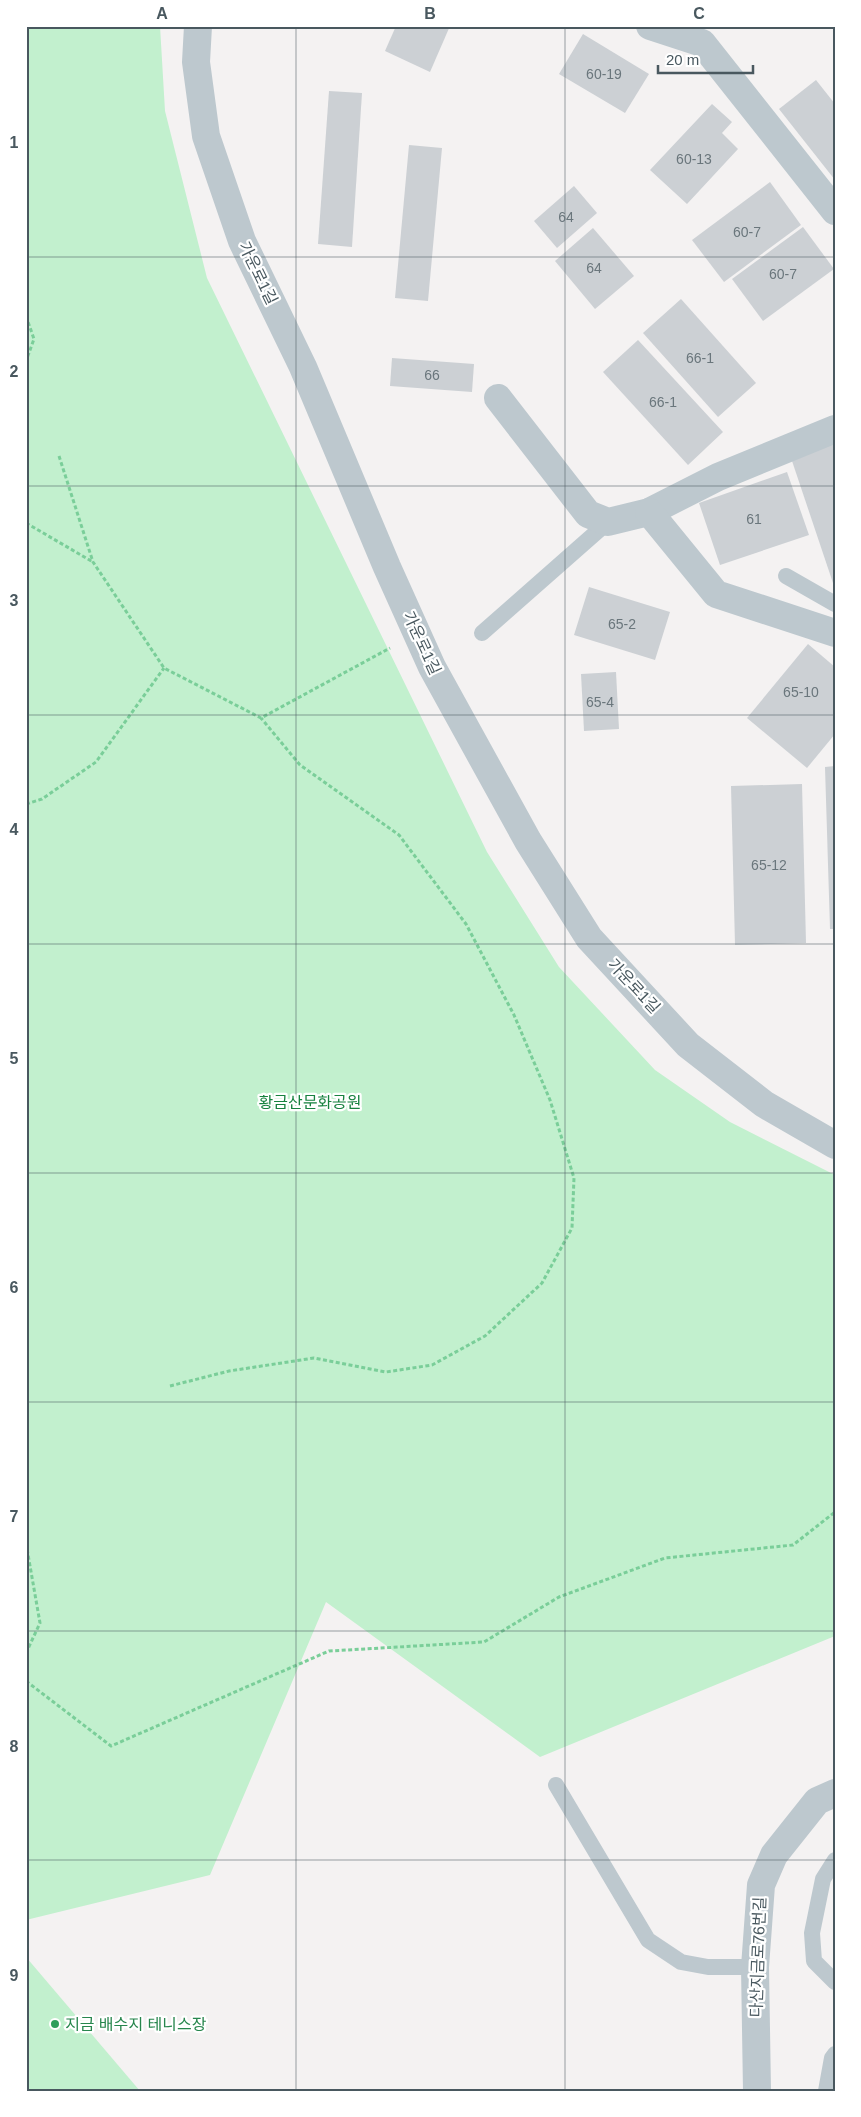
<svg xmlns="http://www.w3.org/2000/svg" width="861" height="2117" font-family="Arial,'Noto Sans KR',sans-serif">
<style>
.green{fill:#c2f0ce}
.building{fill:#ccd0d4}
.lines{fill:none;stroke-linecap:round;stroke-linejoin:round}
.path{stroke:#7ace99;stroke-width:3;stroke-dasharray:4 2.5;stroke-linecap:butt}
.service{stroke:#bdc8ce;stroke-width:16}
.minor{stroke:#bdc8ce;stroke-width:28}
.grid{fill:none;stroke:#49585f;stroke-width:1;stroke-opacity:0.55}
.leisure-dot{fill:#2e9e5b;stroke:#fff;stroke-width:2}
.labels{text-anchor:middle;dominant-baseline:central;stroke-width:4.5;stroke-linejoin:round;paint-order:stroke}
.number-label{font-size:14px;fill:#6a767c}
.street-label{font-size:16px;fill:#49585f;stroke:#fff}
.park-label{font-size:16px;fill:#188240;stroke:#fff}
.leisure-label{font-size:16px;fill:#27864d;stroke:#fff;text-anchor:start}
.neatline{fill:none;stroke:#49585f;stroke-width:2}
.grid-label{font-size:16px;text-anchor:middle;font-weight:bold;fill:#49585f}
</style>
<rect width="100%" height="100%" fill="#f4f2f2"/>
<g class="green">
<path d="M26 26H160L165 111 207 278 487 852 559 967 655 1070 730 1122 835 1175V1636L540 1757 326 1602 210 1875 26 1920Z"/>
<path d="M26 1957 140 2091H26Z"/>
</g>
<g class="building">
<path d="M396 26H450L430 72 385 51Z"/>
<path d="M583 34 649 74 625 113 559 74Z"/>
<path d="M816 80 835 104V180L779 109Z"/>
<path d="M329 91 362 93 352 247 318 244Z"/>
<path d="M712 104 732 122 722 133 738 149 687 204 650 170Z"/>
<path d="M409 145 442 148 428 301 395 298Z"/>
<path d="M770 182 801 225 724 282 692 240Z"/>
<path d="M574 186 597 213 557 248 534 221Z"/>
<path d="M803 227 834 269 763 321 732 279Z"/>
<path d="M593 228 634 276 595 309 555 261Z"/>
<path d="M681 299 756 383 718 417 643 333Z"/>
<path d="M638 340 723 432 688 465 603 372Z"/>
<path d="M392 358 474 364 472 392 390 386Z"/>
<path d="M835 433V586H834L788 449Z"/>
<path d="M787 472 809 535 720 565 699 503Z"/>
<path d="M589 587 670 612 655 660 574 635Z"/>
<path d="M808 644 835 667V734L807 768 747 718Z"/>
<path d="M616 672 619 729 584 731 581 674Z"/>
<path d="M835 766V929H830L825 767Z"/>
<path d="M802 784 806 943 735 945 731 786Z"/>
</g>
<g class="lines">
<g class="path">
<path d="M26 316 34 339 26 361"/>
<path d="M59 456 93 562 164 668 261 718 390 648"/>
<path d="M26 523 93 562"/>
<path d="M26 804 42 799 96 762 164 668"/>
<path d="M170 1386 229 1371 314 1358 386 1372 432 1365 485 1336 542 1283 572 1228 574 1178 550 1100 514 1015 466 924 399 835 300 765 261 718"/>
<path d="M26 1543 40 1623 26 1653"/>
<path d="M26 1681 111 1746 329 1651 484 1642 559 1597 665 1558 793 1545 835 1512"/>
</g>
<g class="service">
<path d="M786 576 835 604"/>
<path d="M482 633 608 522"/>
<path d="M556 1785 648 1940 681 1962 708 1967H755"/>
<path d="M835 1860 823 1879 812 1933 814 1961 835 1982"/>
<path d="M826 2091 832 2058 835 2054"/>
</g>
<g class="minor">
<path d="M198 26 196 62 206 136 242 241 303 367 387 567 432 667 528 841 589 938 688 1045 764 1104 835 1145"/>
<path d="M650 26 702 43 835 211"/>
<path d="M498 398 588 514 608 522 649 512 718 477 835 429"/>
<path d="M649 512 716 594 835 633"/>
<path d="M757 2091 755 1967 761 1885 774 1855 817 1801 835 1793"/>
</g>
</g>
<path class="grid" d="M296 26V2091M565 26V2091M26 257H835M26 486H835M26 715H835M26 944H835M26 1173H835M26 1402H835M26 1631H835M26 1860H835"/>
<circle class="leisure-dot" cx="55" cy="2024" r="5"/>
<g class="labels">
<g class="number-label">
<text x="604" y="74">60-19</text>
<text x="694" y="159">60-13</text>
<text x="566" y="217">64</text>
<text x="747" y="232">60-7</text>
<text x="594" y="268">64</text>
<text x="783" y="274">60-7</text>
<text x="700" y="358">66-1</text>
<text x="432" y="375">66</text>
<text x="663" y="402">66-1</text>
<text x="754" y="519">61</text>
<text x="622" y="624">65-2</text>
<text x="801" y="692">65-10</text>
<text x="600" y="702">65-4</text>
<text x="769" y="865">65-12</text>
</g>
<g class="street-label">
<text transform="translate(258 273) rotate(64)">가운로1길</text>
<text transform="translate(422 643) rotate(65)">가운로1길</text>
<text transform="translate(634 986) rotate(47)">가운로1길</text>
<text transform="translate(758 1957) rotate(-88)">다산지금로76번길</text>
</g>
<g class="park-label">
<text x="310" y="1102">황금산문화공원</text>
</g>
<g class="leisure-label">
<text x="65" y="2024">지금 배수지 테니스장</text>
</g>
</g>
<rect width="861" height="2117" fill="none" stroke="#ffffff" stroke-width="55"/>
<path d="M658 65v8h95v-8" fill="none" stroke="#49585f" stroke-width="2.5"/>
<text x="666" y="65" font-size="15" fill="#49585f" stroke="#ffffff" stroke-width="4" paint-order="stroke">20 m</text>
<rect x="28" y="28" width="806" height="2062" class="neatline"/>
<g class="grid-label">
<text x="162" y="19">A</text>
<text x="430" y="19">B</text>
<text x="699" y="19">C</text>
<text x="14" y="148">1</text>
<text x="14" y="377">2</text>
<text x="14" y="606">3</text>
<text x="14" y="835">4</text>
<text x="14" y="1064">5</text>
<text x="14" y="1293">6</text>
<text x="14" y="1522">7</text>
<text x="14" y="1752">8</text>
<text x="14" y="1981">9</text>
</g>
</svg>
